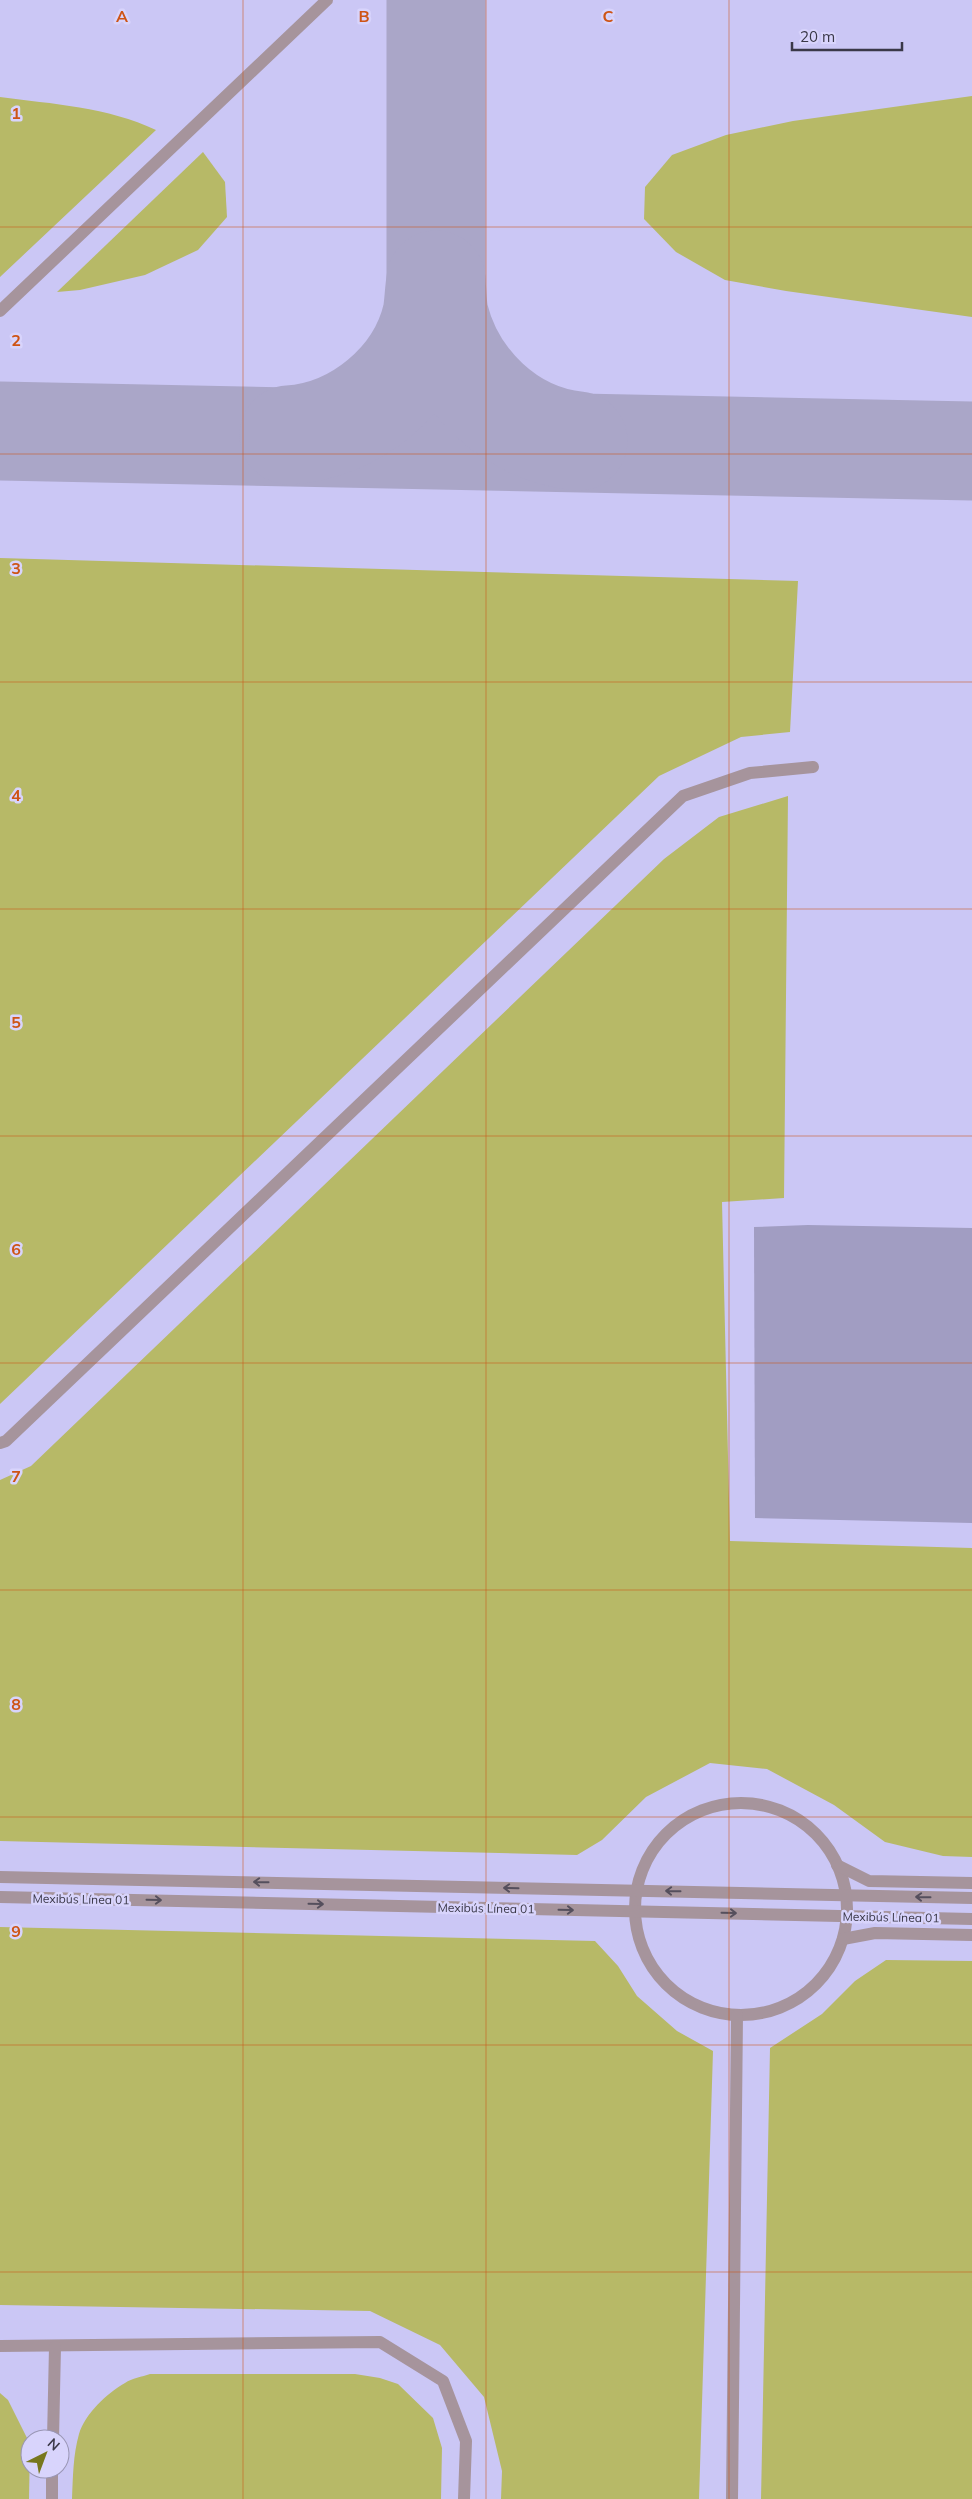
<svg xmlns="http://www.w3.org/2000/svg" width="972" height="2499" font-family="Mulish,sans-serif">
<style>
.built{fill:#cbc7f5;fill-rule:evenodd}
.green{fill:#b7b967}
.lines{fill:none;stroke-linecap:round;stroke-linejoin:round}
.taxiway{stroke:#aaa6c8;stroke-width:99}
.building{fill:#a19dc2}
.minor{stroke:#a6949c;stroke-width:12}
.oneway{stroke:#554f5d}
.grid{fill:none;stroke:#ce5415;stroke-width:1;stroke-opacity:0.55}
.labels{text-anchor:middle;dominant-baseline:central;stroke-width:5;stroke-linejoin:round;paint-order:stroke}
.street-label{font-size:12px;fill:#3a3848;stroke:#d8d4fc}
.grid-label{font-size:16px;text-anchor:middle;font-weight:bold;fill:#ce5415;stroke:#d8d4fc;stroke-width:5;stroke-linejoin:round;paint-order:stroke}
</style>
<rect width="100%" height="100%" fill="#d8d4fc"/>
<path class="built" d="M0 0H972V2499H0ZM30 2439H60V2469H30Z"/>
<g class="green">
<path d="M972 96V317L786 291 725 280 676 252 644 219 645 187 672 155 726 135 793 121Z"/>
<path d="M0 97C52 104 108 107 156 130L0 277Z"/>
<path d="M203 152 225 182 227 217 198 250 145 275 80 290 57 292Z"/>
<path d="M0 558 798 581 790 732 741 737 659 776 0 1404Z"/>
<path d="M788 796 784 1198 722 1202 730 1541 972 1548V1857L943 1856 885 1842 834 1805 767 1769 710 1763 646 1797 602 1840 577 1855 0 1841V1480L31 1466 664 859 719 817Z"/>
<path d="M0 1927 595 1941 618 1966 637 1996 677 2031 713 2051 699 2499H501L502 2471 484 2397 440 2345 370 2311 0 2305Z"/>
<path d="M886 1960 972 1961V2499H761L770 2048 822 2014 855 1981Z"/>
<path d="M150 2374H355L380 2378 398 2384 433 2418 442 2448 441 2499H72C73 2477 73 2455 79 2434 85 2414 107 2393 125 2383 132 2378 142 2377 150 2374Z"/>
<path d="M0 2393 8 2400 30 2444 29 2499H0Z"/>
</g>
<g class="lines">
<g class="taxiway">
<path d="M436 280V0"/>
<path d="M0 431 972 451"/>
<path d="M289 435C355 431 417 380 432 315 434 304 434 292 436 280 437 292 437 304 439 315 455 380 510 434 578 441"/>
</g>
</g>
<path class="building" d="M808 1225 972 1228V1523L755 1518 754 1227Z"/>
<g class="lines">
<g class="minor">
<path d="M0 311 327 0"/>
<path d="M0 1443 6 1441 683 796 750 773 813 767"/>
<circle cx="741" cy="1909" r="106"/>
<path d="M837 1865 869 1881 972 1883"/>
<path d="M0 1877 972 1898"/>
<path d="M0 1897 972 1919"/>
<path d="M843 1939 875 1933 972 1935"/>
<path d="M0 2346 380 2342 443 2381 466 2441 464 2499"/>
<path d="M53 2439 55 2347"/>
<path d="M52 2499V2469"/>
<path d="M732 2499 737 2015"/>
</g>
</g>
<defs><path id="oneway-shaft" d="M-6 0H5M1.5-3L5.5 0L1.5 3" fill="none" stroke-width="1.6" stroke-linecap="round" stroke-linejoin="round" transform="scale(1.25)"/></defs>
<g class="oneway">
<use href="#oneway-shaft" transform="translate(261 1882) rotate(-179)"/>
<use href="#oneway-shaft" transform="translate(511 1888) rotate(-179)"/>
<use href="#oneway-shaft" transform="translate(673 1891) rotate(-179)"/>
<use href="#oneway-shaft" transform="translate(923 1897) rotate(-179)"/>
<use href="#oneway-shaft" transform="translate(154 1900) rotate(1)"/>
<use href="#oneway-shaft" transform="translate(316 1904) rotate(1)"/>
<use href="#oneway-shaft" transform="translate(566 1910) rotate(1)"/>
<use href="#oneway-shaft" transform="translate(729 1913) rotate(1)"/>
</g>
<path class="grid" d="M243 0V2499M486 0V2499M729 0V2499M0 227H972M0 454H972M0 682H972M0 909H972M0 1136H972M0 1363H972M0 1590H972M0 1817H972M0 2045H972M0 2272H972"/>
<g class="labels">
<g class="street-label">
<text transform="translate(81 1899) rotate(1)">Mexibús Línea 01</text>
<text transform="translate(486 1908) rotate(1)">Mexibús Línea 01</text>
<text transform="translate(891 1917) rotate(1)">Mexibús Línea 01</text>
</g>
</g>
<g class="grid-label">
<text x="122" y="22">A</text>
<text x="364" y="22">B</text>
<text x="608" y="22">C</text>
<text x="16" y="119">1</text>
<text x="16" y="346">2</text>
<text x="16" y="574">3</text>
<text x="16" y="801">4</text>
<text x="16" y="1028">5</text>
<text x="16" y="1255">6</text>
<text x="16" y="1482">7</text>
<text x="16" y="1710">8</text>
<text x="16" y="1937">9</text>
</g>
<g transform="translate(45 2454) rotate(42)"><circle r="24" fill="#d8d4fc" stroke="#9996b4"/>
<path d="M0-4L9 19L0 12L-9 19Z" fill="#77771e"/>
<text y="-8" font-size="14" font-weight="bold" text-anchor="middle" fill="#3a3848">N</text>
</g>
<path d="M792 42v8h110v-8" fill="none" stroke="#3a3848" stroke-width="2.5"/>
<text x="800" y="42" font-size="15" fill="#3a3848" stroke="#d8d4fc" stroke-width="4" paint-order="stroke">20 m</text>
</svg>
